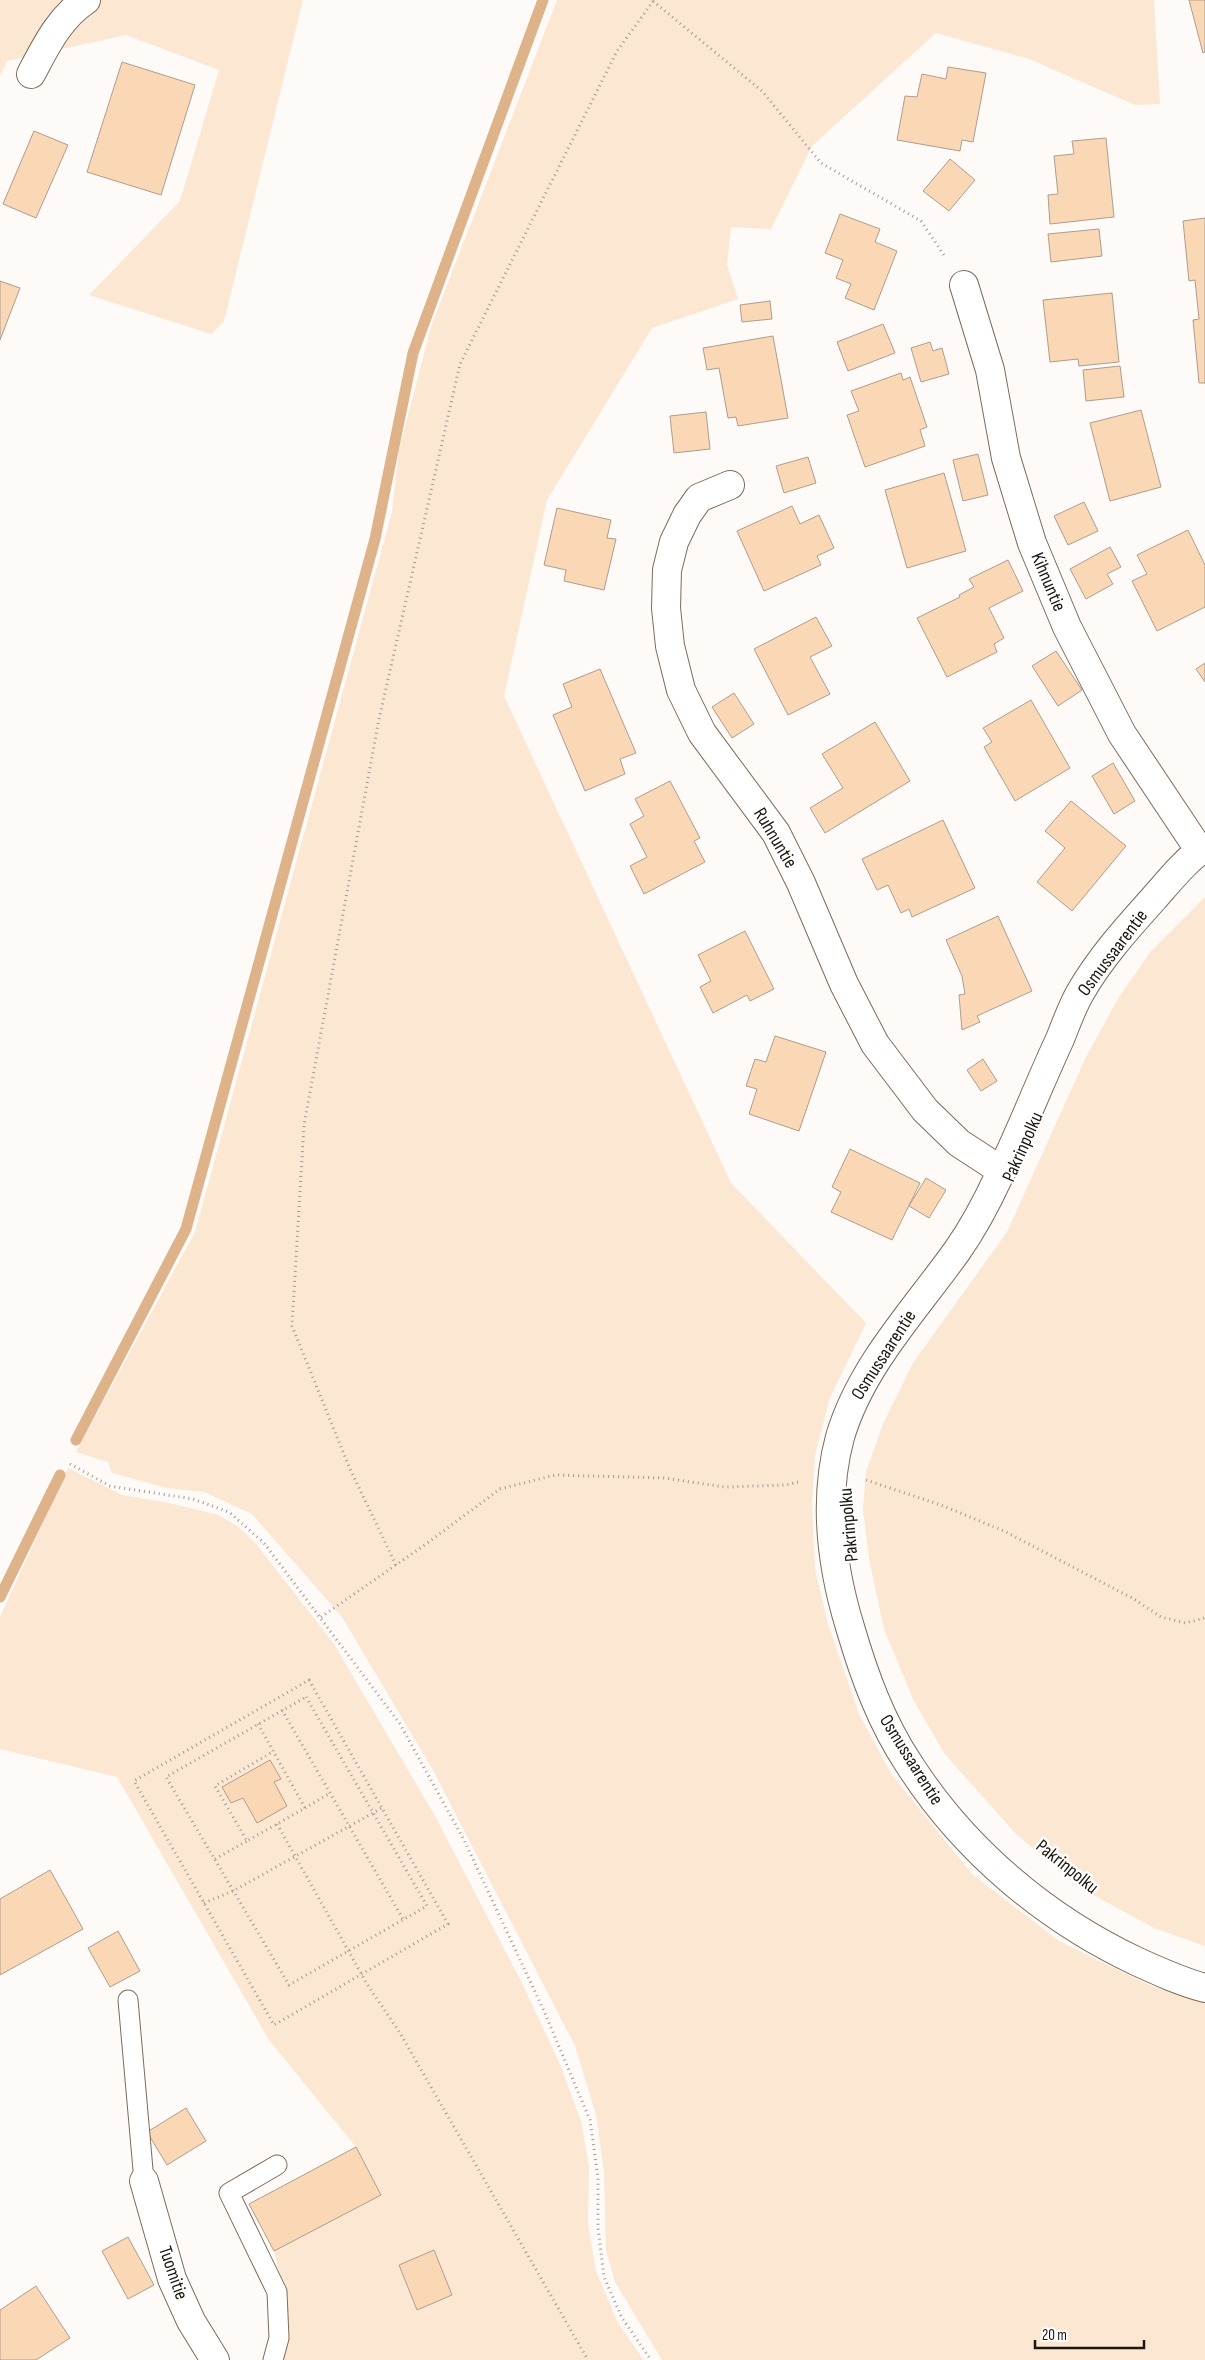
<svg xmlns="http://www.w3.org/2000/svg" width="1205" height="2360" font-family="'Sofia Sans Condensed',sans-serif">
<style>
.green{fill:#fce7d3}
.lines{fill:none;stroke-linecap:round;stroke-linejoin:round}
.stream{stroke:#deb38a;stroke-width:11}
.building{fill:#fad7b5;stroke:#af9d8d}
.service-casing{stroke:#7c6c5c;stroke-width:21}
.minor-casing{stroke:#7c6c5c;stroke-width:30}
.path{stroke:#a09b97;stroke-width:3;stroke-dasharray:1 4;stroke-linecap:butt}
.service{stroke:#fff;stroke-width:19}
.minor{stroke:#fff;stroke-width:28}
.labels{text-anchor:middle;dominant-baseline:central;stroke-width:5;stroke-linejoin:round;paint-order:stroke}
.street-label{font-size:19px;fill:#1d1710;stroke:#fff}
</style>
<rect width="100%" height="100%" fill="#fefaf7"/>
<g class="green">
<path d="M0 0H303L224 321 211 334 89 295 180 201 219 70 126 35 7 61 0 76Z"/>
<path d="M557 0H1154L1160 104 1135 105 1029 59 936 33 812 146 771 229 731 227 727 265 738 299 652 328 547 500 504 696 731 1183 866 1323 830 1398 815 1455 812 1505 815 1569 828 1624 859 1714 892 1775 972 1874 1059 1941 1149 1985 1205 2001V2360H662L615 2282 606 2250 604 2172 596 2115 575 2046 433 1770 342 1617 252 1514 204 1492 167 1488 112 1473 108 1462 76 1452 195 1232 392 512 399 450 431 327Z"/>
<path d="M1205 897V1946L1154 1928 1077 1886 1016 1834 944 1753 913 1699 884 1629 869 1559 863 1509 866 1472 883 1424 913 1363 1007 1232 1086 1057 1119 997 1151 951Z"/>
<path d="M68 1468 122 1495 169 1503 219 1515 240 1528 257 1545 334 1644 435 1816 522 1983 560 2064 581 2121 589 2166 588 2224 596 2271 618 2323 644 2360H277L285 2299 274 2251 381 2194 356 2147 269 2040 117 1777 0 1749V1617Z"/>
</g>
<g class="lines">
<g class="stream">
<path d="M76 1440 186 1229 375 539 413 353 543 0"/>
<path d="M0 1597 60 1475"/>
</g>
</g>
<g class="building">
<path d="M1189 0H1205V52L1203 53Z"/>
<path d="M122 62 195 85 161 195 87 172Z"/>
<path d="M948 67 986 73 973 142 962 140 960 151 897 140 905 96 917 97 922 74 946 79Z"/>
<path d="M34 131 68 145 36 218 3 204Z"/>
<path d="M1106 138 1114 217 1050 224 1048 195 1058 194 1054 156 1074 154 1072 141Z"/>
<path d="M950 159 975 180 949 211 923 191Z"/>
<path d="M840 214 880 229 875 242 897 251 874 310 845 298 851 284 836 278 843 260 825 253Z"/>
<path d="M1205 218V383H1199L1193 320 1199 319 1195 280 1189 281 1183 221Z"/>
<path d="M1099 229 1102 256 1051 262 1048 234Z"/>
<path d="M0 281 20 288 0 340Z"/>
<path d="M1112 293 1119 362 1079 366 1078 359 1050 362 1043 300Z"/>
<path d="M770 301 772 319 742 322 740 305Z"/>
<path d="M883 324 895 353 848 371 837 342Z"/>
<path d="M773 336 788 418 738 426 736 417 728 418 719 368 707 370 703 348Z"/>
<path d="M930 342 933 351 942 348 949 374 921 382 911 348Z"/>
<path d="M1120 366 1124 397 1086 401 1083 370Z"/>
<path d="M901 373 903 380 910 377 927 427 920 430 925 446 865 467 847 415 859 411 851 391Z"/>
<path d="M1141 410 1161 487 1110 501 1090 423Z"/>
<path d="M706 412 710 449 674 453 670 416Z"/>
<path d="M978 454 988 495 963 501 953 460Z"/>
<path d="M808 457 816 483 784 493 776 466Z"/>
<path d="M944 473 966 551 907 568 885 490Z"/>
<path d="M1084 502 1098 531 1068 545 1054 516Z"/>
<path d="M792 506 800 524 819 515 834 548 817 556 821 565 764 591 737 531Z"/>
<path d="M557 508 611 520 607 538 616 539 604 590 564 581 566 570 544 565Z"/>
<path d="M1188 530 1205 565V607L1157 631 1132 581 1147 574 1137 555Z"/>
<path d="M1110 547 1121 567 1107 574 1113 584 1086 599 1070 569Z"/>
<path d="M1008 560 1023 591 989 608 1004 638 994 644 997 652 947 677 917 618 960 597 959 595 974 587 969 579Z"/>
<path d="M816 617 832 646 810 657 830 694 788 715 754 649Z"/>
<path d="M1056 651 1082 690 1058 706 1032 666Z"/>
<path d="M1205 663V682L1196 669Z"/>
<path d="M600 669 636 753 620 759 625 774 585 791 553 715 572 707 563 684Z"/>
<path d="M734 693 754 724 732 738 712 707Z"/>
<path d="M1031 700 1070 768 1015 801 984 747 992 742 983 728Z"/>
<path d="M875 722 910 781 825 833 810 808 843 788 822 754Z"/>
<path d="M1113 763 1135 801 1114 814 1092 776Z"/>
<path d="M670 781 700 838 694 841 705 862 644 894 630 866 647 857 630 824 644 816 635 799Z"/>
<path d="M1071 801 1126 846 1072 911 1037 882 1065 848 1045 831Z"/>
<path d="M943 820 975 888 912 917 909 909 901 913 888 885 877 890 862 859Z"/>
<path d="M998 916 1032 991 977 1016 980 1022 962 1030 959 995 965 994 962 976 946 940Z"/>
<path d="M745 931 774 989 750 1001 747 995 713 1013 700 987 711 981 698 955Z"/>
<path d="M775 1036 826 1052 799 1131 749 1114 757 1089 746 1086 755 1059 766 1062Z"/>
<path d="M983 1059 997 1081 981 1091 967 1070Z"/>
<path d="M850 1149 920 1183 892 1240 831 1212 841 1192 832 1187Z"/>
<path d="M926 1178 946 1190 929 1218 909 1206Z"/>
<path d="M270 1760 281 1779 274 1782 287 1806 257 1823 243 1798 231 1803 222 1787Z"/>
<path d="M50 1870 83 1929 0 1975V1899Z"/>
<path d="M118 1931 140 1971 110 1987 88 1948Z"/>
<path d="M186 2108 206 2141 167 2165 147 2132Z"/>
<path d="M356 2147 381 2195 274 2251 249 2204Z"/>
<path d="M128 2237 154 2285 128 2299 102 2251Z"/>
<path d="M434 2250 452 2295 417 2310 399 2265Z"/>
<path d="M36 2286 70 2338 36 2360H0V2310Z"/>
</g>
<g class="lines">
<defs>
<g id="service">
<path d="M128 2000 144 2181"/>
<path d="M273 2360 279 2338 277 2292 229 2193 277 2165"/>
</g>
<g id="minor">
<path d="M31 74C46 46 59 18 86 0"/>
<path d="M964 285 990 370 1006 458 1032 543 1067 627 1122 734 1200 851"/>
<path d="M730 485 699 498 687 515 674 542 667 570 666 608 670 646 681 690 702 733 776 833 801 883 844 984 875 1044 925 1110 959 1143 1002 1171"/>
<path d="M1205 847C1186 860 1170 880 1155 897 1128 927 1100 958 1080 993 1072 1007 1066 1024 1060 1039 1039 1084 1021 1131 999 1176 987 1202 974 1227 957 1251 915 1310 861 1366 840 1437 823 1500 831 1565 850 1627 864 1675 881 1722 909 1764 964 1850 1046 1919 1138 1962 1160 1972 1182 1982 1205 1988"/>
<path d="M144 2181 172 2279 191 2321 215 2360"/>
</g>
</defs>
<use href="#service" class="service-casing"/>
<use href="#minor" class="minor-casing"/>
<g class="path">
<path d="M653 1 762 91 821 163 921 221 946 258"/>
<path d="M70 1464 110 1486 193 1499 229 1512 264 1543 400 1724 464 1840 544 2011 590 2120 598 2178V2228L604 2277 622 2318 651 2360"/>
<path d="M866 1480 941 1505 1004 1531 1134 1599 1161 1617 1185 1623 1205 1618"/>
<path d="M396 1565 350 1469 292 1326 304 1125 379 719 460 364 617 51 654 0"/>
<path d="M321 1617 426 1544 500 1489 555 1475 664 1478 725 1487 786 1485 798 1482"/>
<path d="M309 1680 448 1924 274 2025 134 1781Z"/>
<path d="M306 1697 427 1906 289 1985 166 1777Z"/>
<path d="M282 1710 403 1919"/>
<path d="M258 1724 305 1808 247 1841 215 1786 274 1751"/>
<path d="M305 1808 330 1793"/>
<path d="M277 1824 367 1984 400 2033 588 2360"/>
<path d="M215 1859 247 1841"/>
<path d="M204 1903 233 1891 382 1808"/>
</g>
<use href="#service" class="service"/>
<use href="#minor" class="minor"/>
</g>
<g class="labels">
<g class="street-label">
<text transform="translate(1048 582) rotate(67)">Kihnuntie</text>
<text transform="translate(775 838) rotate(59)">Ruhnuntie</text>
<text transform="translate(1113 953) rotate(-53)">Osmussaarentie</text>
<text transform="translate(1023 1147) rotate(-66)">Pakrinpolku</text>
<text transform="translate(884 1355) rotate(-57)">Osmussaarentie</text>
<text transform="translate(849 1525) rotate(-95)">Pakrinpolku</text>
<text transform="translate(911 1760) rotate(58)">Osmussaarentie</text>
<text transform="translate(1067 1867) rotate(39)">Pakrinpolku</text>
<text transform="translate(173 2273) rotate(71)">Tuomitie</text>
</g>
</g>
<path d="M1035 2340v8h109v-8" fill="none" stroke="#1d1710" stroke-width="2.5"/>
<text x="1042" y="2340" font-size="15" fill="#1d1710" stroke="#ffffff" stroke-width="4" paint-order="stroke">20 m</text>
</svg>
